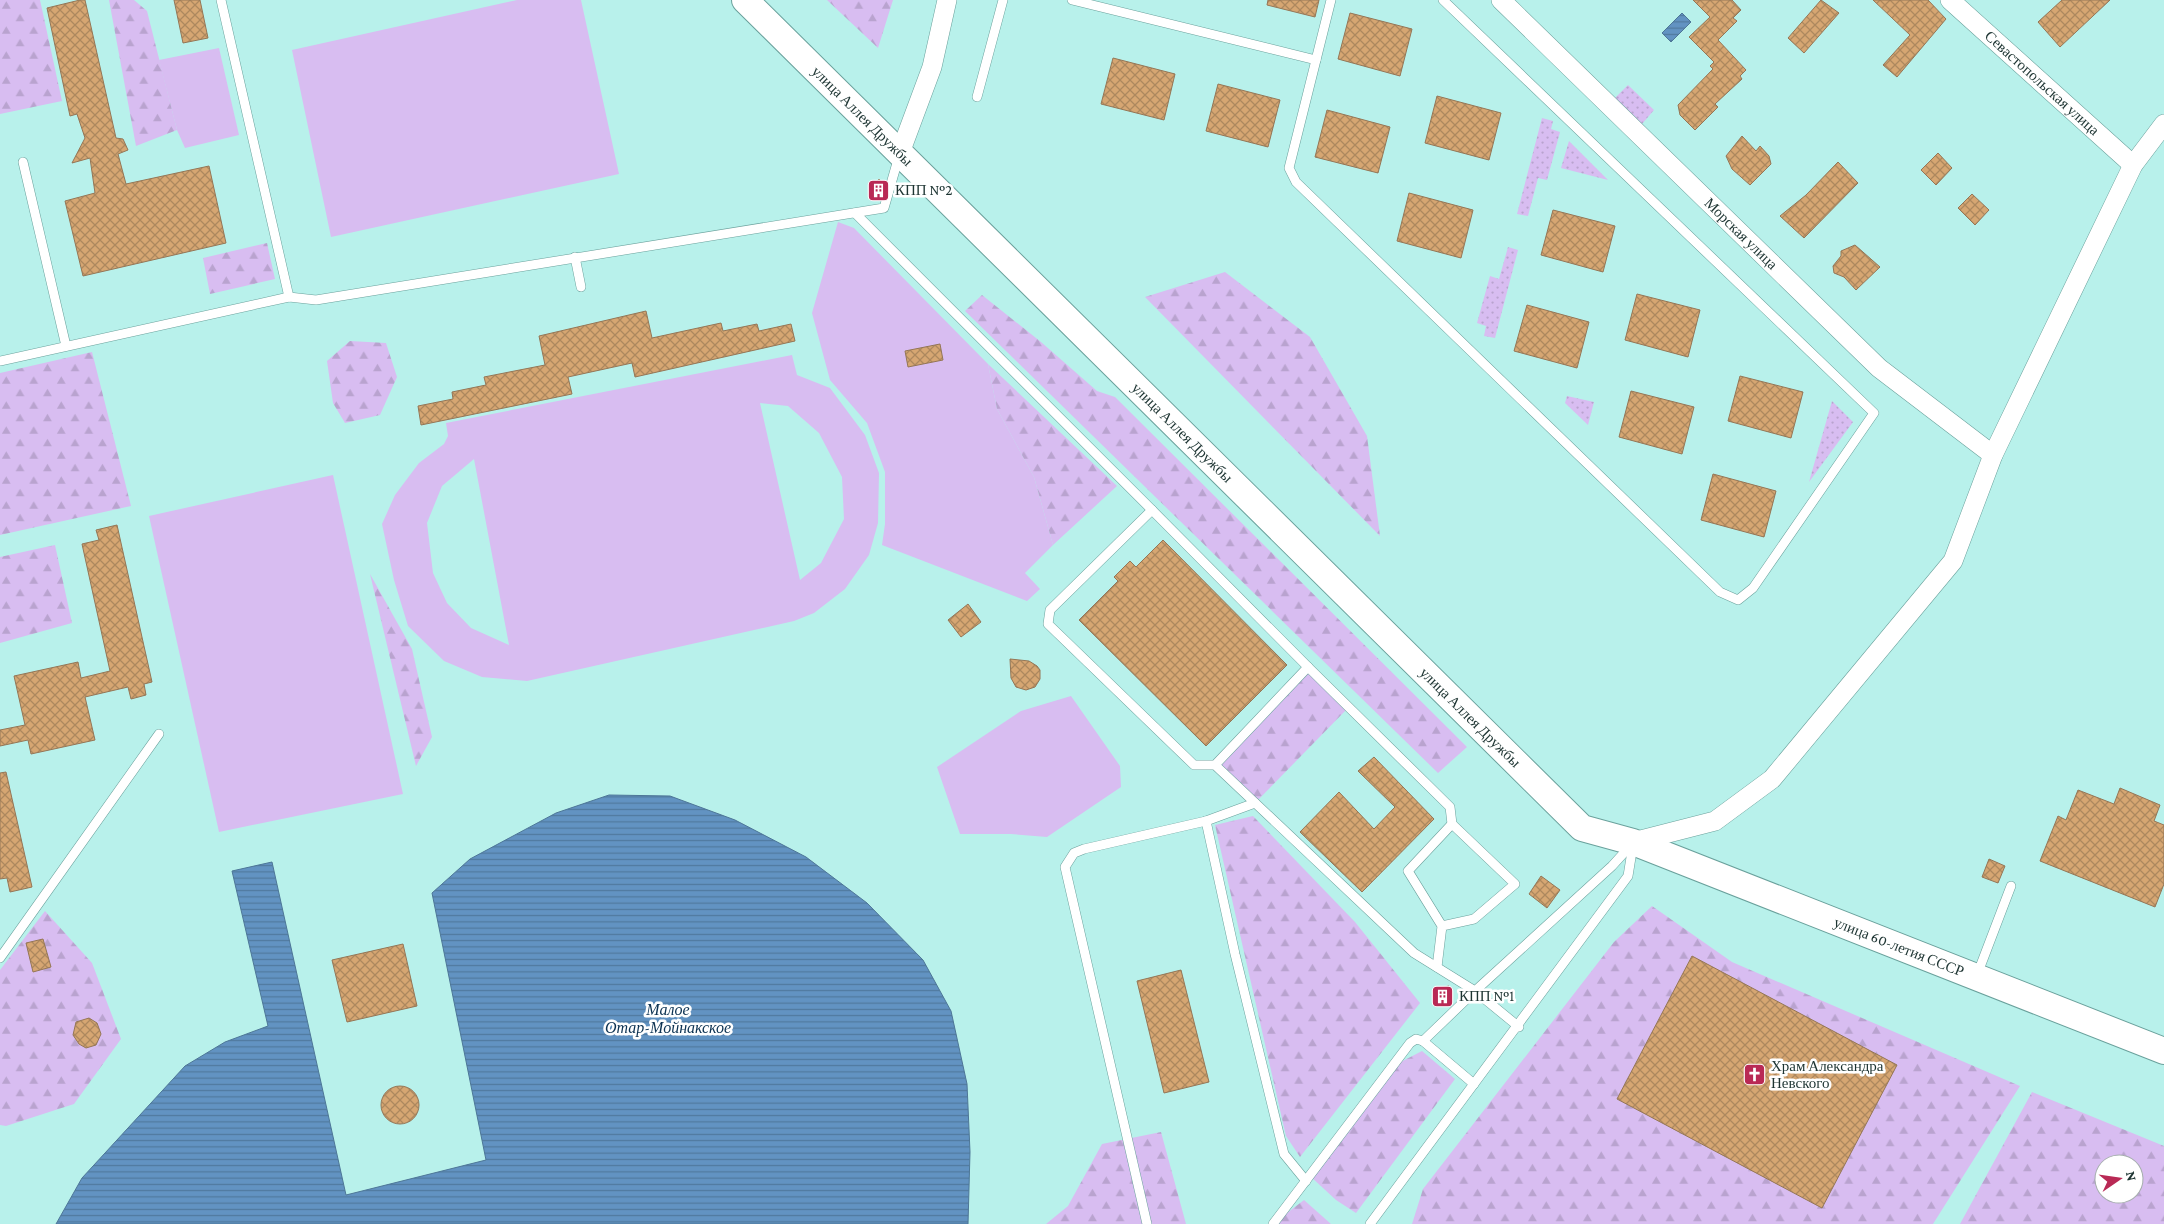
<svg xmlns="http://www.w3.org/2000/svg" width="2164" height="1224" font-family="'Crimson Pro',serif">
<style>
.grass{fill:#d8bdf1;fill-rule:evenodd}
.forest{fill:url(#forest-firs);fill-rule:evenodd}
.park{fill:url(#park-dots)}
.water{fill:url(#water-rules);stroke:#4d7697}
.building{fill:url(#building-cross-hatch);stroke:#947656}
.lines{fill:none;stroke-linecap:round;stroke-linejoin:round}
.service-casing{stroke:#6aa19c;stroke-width:10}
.minor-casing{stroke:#6aa19c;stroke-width:20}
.secondary-casing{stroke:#6aa19c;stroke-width:28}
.service{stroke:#fff;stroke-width:9}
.minor{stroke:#fff;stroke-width:19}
.secondary{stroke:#fff;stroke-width:26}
.labels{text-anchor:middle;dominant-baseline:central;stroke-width:5;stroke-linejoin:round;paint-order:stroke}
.street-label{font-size:15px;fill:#1d3432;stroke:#fff}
.poi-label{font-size:15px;fill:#1d3432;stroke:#fff;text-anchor:start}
.water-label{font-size:16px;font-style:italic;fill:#0c3252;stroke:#fff}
</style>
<defs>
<pattern id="forest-firs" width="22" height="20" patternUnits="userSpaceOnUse" patternTransform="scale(1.25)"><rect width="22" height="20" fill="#d8bdf1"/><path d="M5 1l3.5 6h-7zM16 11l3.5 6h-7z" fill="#b9a3cf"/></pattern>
<pattern id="park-dots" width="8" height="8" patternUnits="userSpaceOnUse" patternTransform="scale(1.25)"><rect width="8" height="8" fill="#d8bdf1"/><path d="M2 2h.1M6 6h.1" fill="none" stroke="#b9a3cf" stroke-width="1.8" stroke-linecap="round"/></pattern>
<pattern id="water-rules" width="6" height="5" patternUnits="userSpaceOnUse" patternTransform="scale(1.25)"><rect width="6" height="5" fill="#6293c2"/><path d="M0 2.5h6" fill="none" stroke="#50799e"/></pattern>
<pattern id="building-cross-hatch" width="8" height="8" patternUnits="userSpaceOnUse" patternTransform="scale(1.25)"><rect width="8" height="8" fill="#d6a672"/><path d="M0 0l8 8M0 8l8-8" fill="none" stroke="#ad885e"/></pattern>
</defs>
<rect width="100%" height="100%" fill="#b8f1eb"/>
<g class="grass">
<path d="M517 0H581L619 174 331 237 292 50Z"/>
<path d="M219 48 239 135 185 148 177 130 159 60Z"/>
<path d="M838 222 854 228 988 364 997 409 1034 477 1053 545 1025 573 1040 589 1027 601 882 545 885 524V472L867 423 830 380 812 313Z"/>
<path d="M792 355 797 375 830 388 865 435 879 473 878 523 869 555 845 589 814 613 794 621 527 681 482 677 444 661 408 626 394 580 382 524 395 495 419 463 444 444 448 436 446 423ZM760 403 788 406 819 433 842 477 844 519 821 563 800 580ZM474 459 509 645 471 628 447 603 433 573 427 523 442 486Z"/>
<path d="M333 475 403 794 219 832 149 516Z"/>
<path d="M1071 696 1120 766 1121 787 1047 837 1011 834H960L937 767 1021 711Z"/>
</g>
<g class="forest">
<path d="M0 0H40L62 101 0 114Z"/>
<path d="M109 0H134L147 11 177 130 136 146Z"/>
<path d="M827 0H893L878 48Z"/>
<path d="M267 243 275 279 210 294 203 258Z"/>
<path d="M1225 272 1310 337 1367 436 1380 536 1145 297Z"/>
<path d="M982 295 1041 342 1097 391 1115 397 1467 747 1438 773 965 311Z"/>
<path d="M350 341 386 343 397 377 380 415 345 423 333 403 327 361Z"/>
<path d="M92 352 131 506 0 535V373Z"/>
<path d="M988 364 1117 486 1053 545 1034 477 997 409Z"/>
<path d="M55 545 72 623 0 643V557Z"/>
<path d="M370 574 412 649 432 737 416 766Z"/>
<path d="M1308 667 1349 707 1255 803 1215 765Z"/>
<path d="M1253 816 1355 922 1420 1003 1300 1157 1286 1136 1215 825Z"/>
<path d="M1652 906 1732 962 2020 1086 1933 1224H1412L1423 1189 1614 942Z"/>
<path d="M45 911 92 963 121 1039 74 1104 6 1126 0 1125V970Z"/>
<path d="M1422 1051 1455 1079 1356 1213 1336 1200 1310 1176 1393 1066Z"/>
<path d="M2032 1092 2164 1146V1224H1960ZM2104 1164H2134V1194H2104Z"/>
<path d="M1161 1132 1186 1224H1046L1068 1206 1102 1144Z"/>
<path d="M1304 1200 1331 1224H1273L1274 1223Z"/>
</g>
<g class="park">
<path d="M1628 85 1654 110 1642 124 1615 98Z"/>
<path d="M1542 118 1553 121 1551 129 1560 132 1547 180 1538 178 1528 216 1517 214Z"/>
<path d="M1569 141 1608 180 1561 168Z"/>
<path d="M1508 247 1518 250 1495 338 1484 336 1486 326 1477 323 1490 276 1499 279Z"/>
<path d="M1567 396 1594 402 1588 425 1565 403Z"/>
<path d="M1832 401 1853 422 1809 482Z"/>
</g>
<g class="water">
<path d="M1682 13 1691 22 1671 42 1662 33Z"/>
<path d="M609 795 670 796 735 820 806 857 867 903 923 960 951 1011 967 1084 970 1152 968 1224H56L82 1178 185 1066 225 1042 268 1026 232 871 272 862 346 1195 486 1160 432 893 470 859 556 813Z"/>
</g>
<g class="building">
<path d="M80 0H85L116 138 123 139 128 150 118 154 126 184 209 166 226 243 83 276 65 201 95 193 90 158 72 163 85 138 77 114 70 116 47 8Z"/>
<path d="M174 0H200L208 38 183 43Z"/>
<path d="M1268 0H1319L1315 17 1267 5Z"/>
<path d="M1693 0H1732L1741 10 1733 18 1737 21 1718 40 1746 70 1740 76 1742 79 1715 104 1718 107 1695 130 1680 115 1678 105 1713 69 1710 66 1714 62 1689 37 1710 17Z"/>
<path d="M1821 0 1839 13 1804 53 1788 38Z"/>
<path d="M1873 0H1928L1946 19 1897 77 1883 65 1910 35Z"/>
<path d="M2062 0H2110L2060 47 2038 22Z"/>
<path d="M1350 13 1412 29 1400 76 1338 59Z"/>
<path d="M1113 58 1175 74 1164 120 1101 104Z"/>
<path d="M1218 84 1280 100 1268 147 1206 131Z"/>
<path d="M1437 96 1501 113 1489 160 1425 143Z"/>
<path d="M1327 110 1390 127 1378 173 1315 157Z"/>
<path d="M1742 136 1756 151 1760 146 1769 156 1771 164 1750 185 1732 169 1726 156Z"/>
<path d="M1938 153 1952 168 1936 185 1921 170Z"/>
<path d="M1838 162 1858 183 1804 238 1780 216 1806 195Z"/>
<path d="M879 179 884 185 880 200 869 189Z"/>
<path d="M1409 193 1473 210 1461 258 1397 241Z"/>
<path d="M1972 194 1989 210 1975 225 1958 208Z"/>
<path d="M1553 210 1615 226 1603 272 1541 255Z"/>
<path d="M1855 245 1880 267 1856 290 1844 277 1834 273 1833 266 1841 256V251Z"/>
<path d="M1637 294 1700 310 1688 357 1625 340Z"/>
<path d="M1527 305 1589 322 1577 368 1514 351Z"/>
<path d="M646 311 652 338 721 323 723 331 757 324 759 331 791 324 795 341 635 377 632 363 568 377 572 394 421 425 418 406 453 399 452 392 486 385 484 377 545 365 539 336Z"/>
<path d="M940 344 943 360 908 367 905 351Z"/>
<path d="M1740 376 1803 392 1791 438 1728 421Z"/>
<path d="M1631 391 1694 407 1682 454 1619 437Z"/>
<path d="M1713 474 1776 491 1764 537 1701 520Z"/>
<path d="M117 525 152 682 144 684 146 695 131 699 128 687 85 697 95 740 31 754 28 740 0 746V730L25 725 14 676 78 662 81 678 110 671 82 544 99 540 96 530Z"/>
<path d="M1163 540 1287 665 1206 746 1079 620 1118 581 1114 577 1130 561 1136 567Z"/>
<path d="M968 604 981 622 961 637 948 620Z"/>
<path d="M1010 659 1029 661 1037 666 1040 670V679L1035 687 1026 690 1016 687 1011 678Z"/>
<path d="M1374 757 1434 819 1362 892 1300 832 1339 792 1374 829 1395 807 1358 771Z"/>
<path d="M6 772 32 887 10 892 7 878 0 879V773Z"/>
<path d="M2120 788 2160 805 2154 821 2164 825V884L2155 907 2040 861 2058 816 2066 820 2078 790 2114 804Z"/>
<path d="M1989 859 2005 866 1998 883 1982 877Z"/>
<path d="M1541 876 1560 890 1547 908 1529 894Z"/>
<path d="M43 939 51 967 33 972 26 943Z"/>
<path d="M403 944 417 1006 347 1022 332 960Z"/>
<path d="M1692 956 1897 1065 1822 1208 1617 1099Z"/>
<path d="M1181 970 1209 1082 1164 1093 1137 981Z"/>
<path d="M1449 986 1452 1003 1436 1006 1433 989Z"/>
<path d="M89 1018 97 1023 101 1034 96 1045 86 1048 79 1044 73 1035 76 1022Z"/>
<circle cx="400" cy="1105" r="19"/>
</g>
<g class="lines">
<defs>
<g id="service">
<path d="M221 0 289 297"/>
<path d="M1072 0 1316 60"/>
<path d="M1331 0 1289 168 1296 182 1720 592 1738 600 1753 588 1874 413 1443 0"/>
<path d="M977 97 1003 0"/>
<path d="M23 162 66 346"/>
<path d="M855 213 1152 510"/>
<path d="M575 257 581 287"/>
<path d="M0 361 289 297 316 300 884 208 899 156"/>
<path d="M1308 667 1450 807 1452 824"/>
<path d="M1215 765 1308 667 1152 510 1050 610 1048 624 1194 765H1215L1414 953 1475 991 1612 866 1632 844"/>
<path d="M1206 821 1235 954 1284 1154 1306 1181"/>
<path d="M0 958 159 734"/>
<path d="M1437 967 1442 926 1408 871 1452 824 1515 884 1474 919 1442 926"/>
<path d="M1977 975 2011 886"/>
<path d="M1423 1041 1474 1084"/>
<path d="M1147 1224 1065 867 1074 853 1084 849 1206 821 1255 803"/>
<path d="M1273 1224 1410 1043 1416 1039 1423 1041 1475 991 1519 1027"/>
<path d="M1370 1224 1628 876 1633 845"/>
</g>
<g id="minor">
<path id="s1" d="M1501 0 1879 368 1993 455"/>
<path id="s2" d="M1950 0 2133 165"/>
<path d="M900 153 932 67 947 0"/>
<path d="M1633 842 1715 821 1772 779 1953 561 1993 455 2133 165 2164 124"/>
</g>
<g id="secondary">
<path id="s3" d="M745 0 1582 828 1633 842 2164 1051"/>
</g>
</defs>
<use href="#service" class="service-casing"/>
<use href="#minor" class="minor-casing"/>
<use href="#secondary" class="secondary-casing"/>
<use href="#service" class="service"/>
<use href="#minor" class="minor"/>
<use href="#secondary" class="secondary"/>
</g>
<defs>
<symbol id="building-square" viewBox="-11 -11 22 22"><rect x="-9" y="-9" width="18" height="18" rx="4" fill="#b92955" stroke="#fff"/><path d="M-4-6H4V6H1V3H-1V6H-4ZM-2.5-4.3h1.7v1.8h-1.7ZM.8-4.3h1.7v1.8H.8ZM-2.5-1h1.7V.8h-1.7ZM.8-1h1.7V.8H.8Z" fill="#fff"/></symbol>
<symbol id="church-square" viewBox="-11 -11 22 22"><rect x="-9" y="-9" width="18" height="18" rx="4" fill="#b92955" stroke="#fff"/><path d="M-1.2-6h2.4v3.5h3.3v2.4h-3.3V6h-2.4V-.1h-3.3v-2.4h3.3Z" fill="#fff"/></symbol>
</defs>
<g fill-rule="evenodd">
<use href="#building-square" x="866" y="178" width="25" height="25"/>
<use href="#building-square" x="1430" y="984" width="25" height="25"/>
<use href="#church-square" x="1742" y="1062" width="25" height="25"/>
</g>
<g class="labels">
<g class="street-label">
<text stroke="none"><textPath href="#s2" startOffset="124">Севастопольская улица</textPath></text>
<text stroke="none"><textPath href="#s3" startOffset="165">улица Аллея Дружбы</textPath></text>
<text stroke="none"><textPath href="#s1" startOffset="335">Морская улица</textPath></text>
<text stroke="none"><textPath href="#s3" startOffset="615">улица Аллея Дружбы</textPath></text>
<text stroke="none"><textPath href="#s3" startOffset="1020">улица Аллея Дружбы</textPath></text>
<text stroke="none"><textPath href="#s3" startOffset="1516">улица 60-летия СССР</textPath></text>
</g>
<g class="poi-label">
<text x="895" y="190">КПП №2</text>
<text x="1459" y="996">КПП №1</text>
<text x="1771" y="1066">Храм Александра<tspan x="1771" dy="17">Невского</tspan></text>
</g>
<g class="water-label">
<text x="668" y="1009">Малое<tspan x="668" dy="18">Отар-Мойнакское</tspan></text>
</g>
</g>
<g transform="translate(2119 1179) rotate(77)"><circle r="24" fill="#ffffff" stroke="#a5aead"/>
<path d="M0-4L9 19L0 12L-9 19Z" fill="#b92955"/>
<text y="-8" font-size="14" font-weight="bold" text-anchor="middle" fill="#1d3432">N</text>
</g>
</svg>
